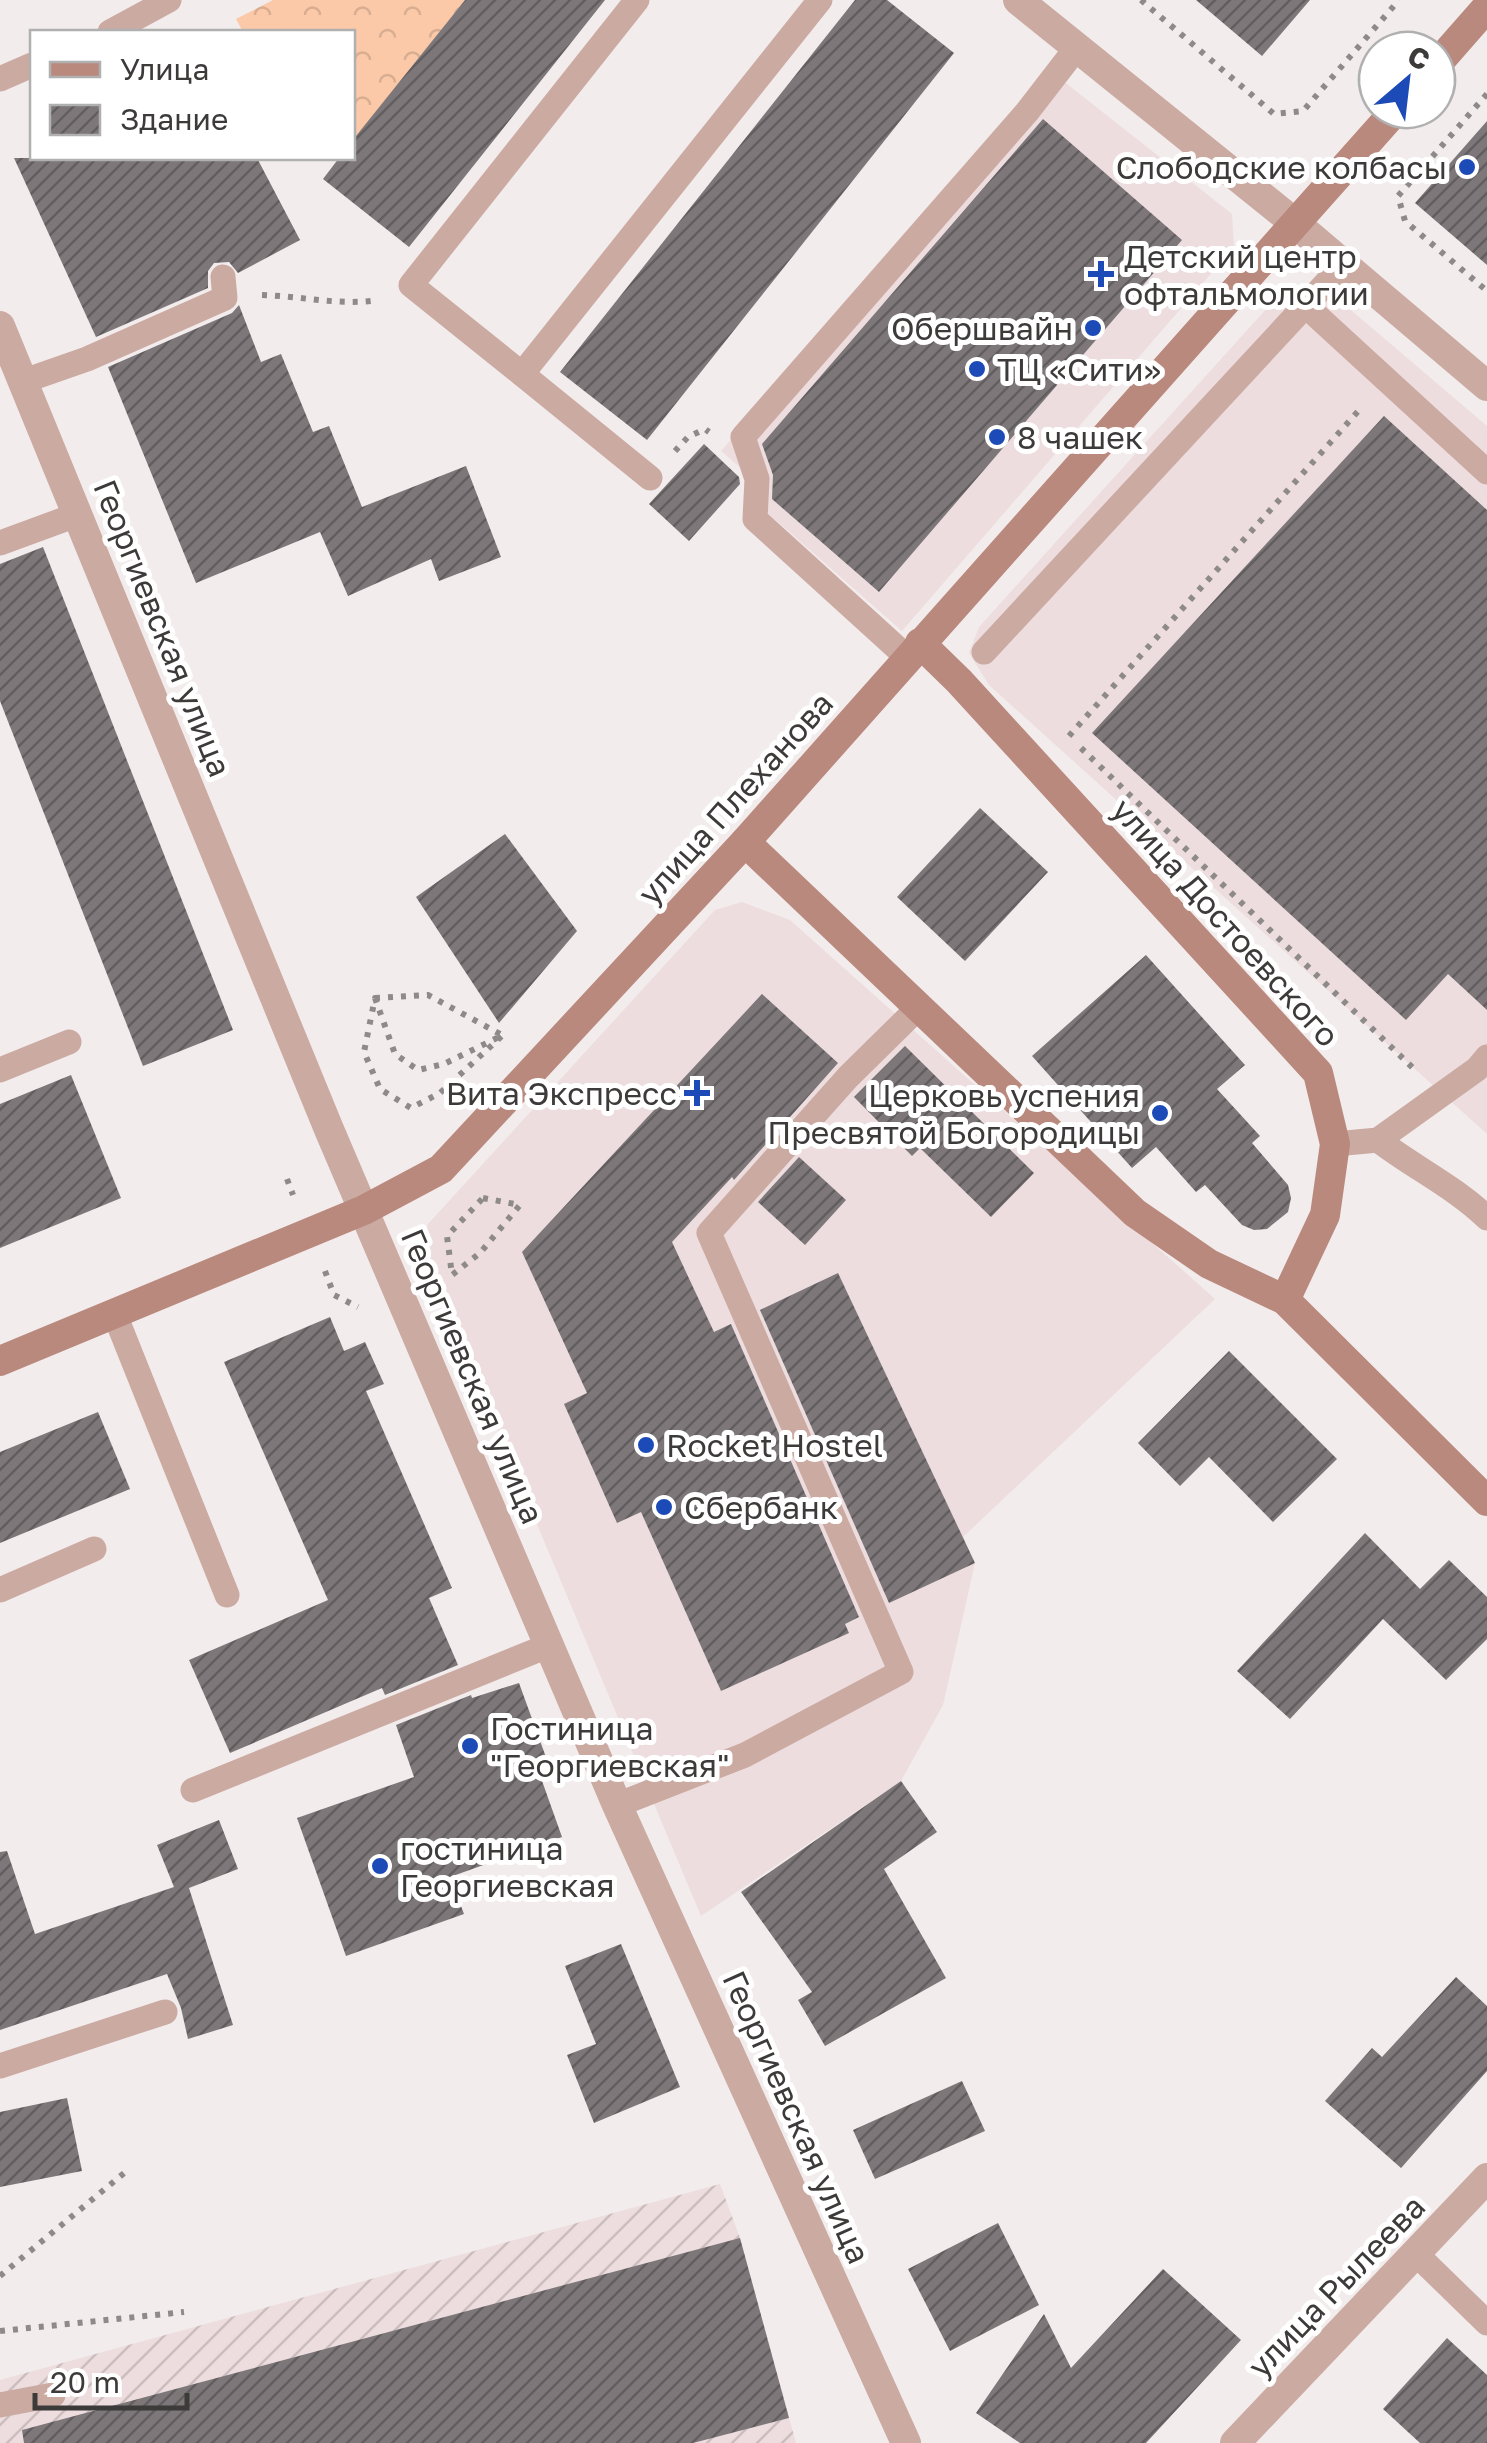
<svg xmlns="http://www.w3.org/2000/svg" width="1487" height="2443" font-family="'Golos Text',sans-serif">
<style>
.built{fill:#edddde}
.industrial{fill:url(#industrial-furrows)}
.park{fill:url(#park-crowns)}
.building{fill:url(#building-hatch)}
.lines{fill:none;stroke-linecap:round;stroke-linejoin:round}
.path{stroke:#8f8a8a;stroke-width:6;stroke-dasharray:5 8;stroke-linecap:butt}
.lane{stroke:#cbaaa2;stroke-width:25}
.street{stroke:#cbaaa2;stroke-width:30}
.secondary{stroke:#b9897e;stroke-width:30}
.poi-dot{fill:#1c4ab7;stroke:#fff;stroke-width:4}
.labels{text-anchor:middle;dominant-baseline:central;stroke-width:10;stroke-linejoin:round;paint-order:stroke}
.poi-label{font-size:32px;fill:#3d3a3a;stroke:#fff;text-anchor:start}
.street-label{font-size:32px;fill:#3d3a3a;stroke:#fff}
</style>
<defs>
<pattern id="industrial-furrows" width="10" height="10" patternUnits="userSpaceOnUse" patternTransform="scale(2.5)"><rect width="10" height="10" fill="#edddde"/><path d="M-1 1l2-2M0 10L10 0M9 11l2-2" fill="none" stroke="#ccbebf"/></pattern>
<pattern id="park-crowns" width="20" height="18" patternUnits="userSpaceOnUse" patternTransform="scale(2.5)"><rect width="20" height="18" fill="#fbc9a8"/><path d="M2 6a3 3 0 1 1 6 0M12 15a3 3 0 1 1 6 0" fill="none" stroke="#d8ad91"/></pattern>
<pattern id="building-hatch" width="6" height="6" patternUnits="userSpaceOnUse" patternTransform="scale(2.5)"><rect width="6" height="6" fill="#7d7779"/><path d="M-1 1l2-2M0 6l6-6M5 7l2-2" fill="none" stroke="#625e5f"/></pattern>
</defs>
<rect width="100%" height="100%" fill="#f3ecec"/>
<g class="built">
<path d="M1048 69 1232 214 1234 247 902 631 754 501 765 489 721 451Z"/>
<path d="M1305 290 1345 305 1487 426V1134L989 685 969 653 979 627 1268 307Z"/>
<path d="M742 902 790 920 1215 1299 963 1537 975 1563 943 1705 901 1781 701 1916 421 1247 428 1224 715 910Z"/>
</g>
<path class="industrial" d="M720 2184 740 2238 796 2443H0V2380Z"/>
<path class="park" d="M273 0H465L353 141 352 32H243L236 19Z"/>
<g class="building">
<path d="M465 0H605L409 247 323 179 339 158H352V141Z"/>
<path d="M855 0H887L954 53 647 440 560 372Z"/>
<path d="M1196 0H1310L1262 56Z"/>
<path d="M1043 119 1182 240 879 592 772 499 773 475 762 444Z"/>
<path d="M1487 121V265L1415 203Z"/>
<path d="M14 158H257L300 240 238 273 229 262 214 263 208 271V288L96 337Z"/>
<path d="M239 305 261 362 281 354 313 432 329 426 362 507 466 466 501 557 439 581 431 559 348 596 320 532 196 583 108 367 232 313Z"/>
<path d="M1384 416 1487 510V1010L1448 974 1406 1020 1092 733Z"/>
<path d="M704 444 739 477 740 484 689 541 649 504Z"/>
<path d="M43 547 233 1030 143 1066 0 701V564Z"/>
<path d="M980 808 1048 872 965 961 897 897Z"/>
<path d="M505 834 577 931 499 1023 416 897Z"/>
<path d="M1146 955 1245 1065 1217 1089 1260 1136 1252 1143 1288 1185 1291 1198 1288 1212 1267 1229 1254 1230 1242 1225 1205 1185 1196 1192 1156 1147 1132 1168 1032 1056Z"/>
<path d="M762 994 838 1063 734 1180 732 1177 672 1242 714 1332 731 1324 859 1617 845 1624 849 1633 721 1691 641 1512 617 1523 564 1404 587 1393 522 1252Z"/>
<path d="M905 1046 1034 1173 991 1217 920 1148 912 1156 854 1097Z"/>
<path d="M71 1075 121 1198 0 1248V1104Z"/>
<path d="M799 1157 846 1200 805 1245 758 1202Z"/>
<path d="M838 1273 975 1563 889 1603 760 1310Z"/>
<path d="M330 1317 344 1351 365 1342 384 1384 366 1391 452 1588 429 1598 458 1665 385 1695 382 1688 230 1753 189 1660 328 1600 224 1362Z"/>
<path d="M1229 1351 1337 1459 1273 1522 1209 1457 1180 1486 1138 1443Z"/>
<path d="M98 1412 130 1489 0 1543V1452Z"/>
<path d="M1365 1533 1420 1589 1449 1560 1487 1597V1639L1446 1680 1383 1619 1290 1719 1237 1671Z"/>
<path d="M519 1683 547 1760 536 1764 562 1837 450 1877 464 1914 346 1956 297 1818 414 1777 396 1725 471 1695 472 1698Z"/>
<path d="M901 1781 937 1832 884 1869 946 1978 825 2046 798 2000 812 1992 741 1892Z"/>
<path d="M219 1820 238 1869 189 1888 233 2025 188 2039 181 2008 167 1974 0 2030V1852L7 1851 35 1934 174 1887 157 1845Z"/>
<path d="M621 1944 680 2087 594 2123 567 2055 596 2044 565 1966Z"/>
<path d="M1456 1977 1487 2006V2071L1401 2168 1325 2101 1372 2048 1382 2057Z"/>
<path d="M962 2081 985 2131 875 2179 853 2130Z"/>
<path d="M67 2098 82 2171 0 2187V2112Z"/>
<path d="M998 2223 1039 2305 950 2351 908 2269Z"/>
<path d="M740 2238 789 2418 693 2443H24L22 2430Z"/>
<path d="M1163 2269 1241 2340 1146 2443H1020L976 2413 1044 2314 1071 2368Z"/>
<path d="M1447 2338 1487 2375V2443H1420L1383 2409Z"/>
</g>
<g class="lines">
<g class="path">
<path d="M1141 0 1274 114 1303 111 1399 0"/>
<path d="M1487 94 1398 196 1405 221 1487 291"/>
<path d="M262 295C301 296 339 306 378 300"/>
<path d="M675 451 688 437 705 429 709 432"/>
<path d="M1069 736 1361 408"/>
<path d="M1081 748 1414 1069"/>
<path d="M375 998 395 1054 418 1070 444 1064 503 1035 440 1093 411 1108 380 1089 364 1052Z"/>
<path d="M375 998 428 995 502 1035"/>
<path d="M287 1179 293 1195"/>
<path d="M483 1198 520 1205 480 1253 452 1275 447 1236Z"/>
<path d="M325 1271 334 1295 358 1307"/>
<path d="M0 2276 129 2169"/>
<path d="M0 2331 184 2312"/>
</g>
<g class="lane">
<path d="M637 0 411 285 522 374 820 0"/>
<path d="M110 32 169 0"/>
<path d="M0 79 32 65"/>
<path d="M1306 306 1487 472"/>
<path d="M522 374 650 478"/>
<path d="M24 381 87 359 225 298 223 277"/>
<path d="M0 543 79 514"/>
<path d="M984 652 1343 265"/>
<path d="M908 658 755 519 757 479 743 437 1027 112 1078 46"/>
<path d="M0 1070 69 1042"/>
<path d="M1378 1140C1413 1167 1455 1187 1487 1218"/>
<path d="M1335 1144 1378 1140 1477 1069 1487 1057"/>
<path d="M115 1315 227 1595"/>
<path d="M0 1590 94 1549"/>
<path d="M193 1790 550 1645"/>
<path d="M617 1805 745 1755 901 1672 709 1233 848 1077 919 1007"/>
<path d="M0 2066 165 2012"/>
<path d="M1415 2253 1487 2323"/>
<path d="M0 2405 53 2395"/>
</g>
<g class="street">
<path d="M1018 0 1296 224 1487 386"/>
<path d="M0 326 328 1127 617 1805 906 2443"/>
<path d="M1235 2443 1487 2178"/>
</g>
<g class="secondary">
<path d="M1437 64 1487 7"/>
<path d="M920 643 959 681 1318 1073 1335 1144 1325 1215 1285 1300"/>
<path d="M745 842 1135 1213 1209 1264 1285 1300 1487 1501"/>
<path d="M0 1361 364 1210 441 1169 745 842 1396 110"/>
</g>
</g>
<g class="poi-dot">
<circle cx="1467" cy="167" r="10"/>
<path d="M1096 259h10v10h10v10h-10v10h-10v-10h-10v-10h10z"/>
<circle cx="1093" cy="328" r="10"/>
<circle cx="977" cy="369" r="10"/>
<circle cx="997" cy="437" r="10"/>
<path d="M692 1078h10v10h10v10h-10v10h-10v-10h-10v-10h10z"/>
<circle cx="1160" cy="1113" r="10"/>
<circle cx="646" cy="1445" r="10"/>
<circle cx="664" cy="1507" r="10"/>
<circle cx="470" cy="1746" r="10"/>
<circle cx="380" cy="1866" r="10"/>
</g>
<g class="labels">
<g class="poi-label">
<text x="1447" y="167" text-anchor="end">Слободские колбасы</text>
<text x="1124" y="256">Детский центр<tspan x="1124" dy="37">офтальмологии</tspan></text>
<text x="1073" y="328" text-anchor="end">Обершвайн</text>
<text x="997" y="369">ТЦ «Сити»</text>
<text x="1017" y="437">8 чашек</text>
<text x="677" y="1093" text-anchor="end">Вита Экспресс</text>
<text x="1140" y="1095" text-anchor="end">Церковь успения<tspan x="1140" dy="37">Пресвятой Богородицы</tspan></text>
<text x="666" y="1445">Rocket Hostel</text>
<text x="684" y="1507">Сбербанк</text>
<text x="490" y="1728">Гостиница<tspan x="490" dy="37">"Георгиевская"</tspan></text>
<text x="400" y="1848">гостиница<tspan x="400" dy="37">Георгиевская</tspan></text>
</g>
<g class="street-label">
<text transform="translate(163 628) rotate(68)">Георгиевская улица</text>
<text transform="translate(735 798) rotate(-48)">улица Плеханова</text>
<text transform="translate(1226 922) rotate(48)">улица Достоевского</text>
<text transform="translate(473 1376) rotate(67)">Георгиевская улица</text>
<text transform="translate(797 2117) rotate(66)">Георгиевская улица</text>
<text transform="translate(1336 2286) rotate(-46)">улица Рылеева</text>
</g>
</g>
<rect x="30" y="30" width="325" height="130" fill="#ffffff" stroke="#b1b0b0" stroke-width="2.5"/>
<rect x="50" y="62" width="50" height="15" fill="#b9897e" stroke="#b1b0b0" stroke-width="2.5"/>
<text x="120" y="80" font-size="30" fill="#3d3a3a">Улица</text>
<rect x="50" y="105" width="50" height="30" fill="url(#building-hatch)" stroke="#b1b0b0" stroke-width="2.5"/>
<text x="120" y="130" font-size="30" fill="#3d3a3a">Здание</text>
<g transform="translate(1407 80) rotate(28)"><circle r="48" fill="#ffffff" stroke="#b1b0b0" stroke-width="2.5"/>
<path d="M0-8L18 38L0 25L-18 38Z" fill="#1c4ab7"/>
<text y="-15" font-size="28" font-weight="bold" text-anchor="middle" fill="#3d3a3a">С</text>
</g>
<path d="M35 2393v15h152v-15" fill="none" stroke="#3d3a3a" stroke-width="5"/>
<text x="50" y="2393" font-size="30" fill="#3d3a3a" stroke="#ffffff" stroke-width="8" paint-order="stroke">20 m</text>
</svg>
